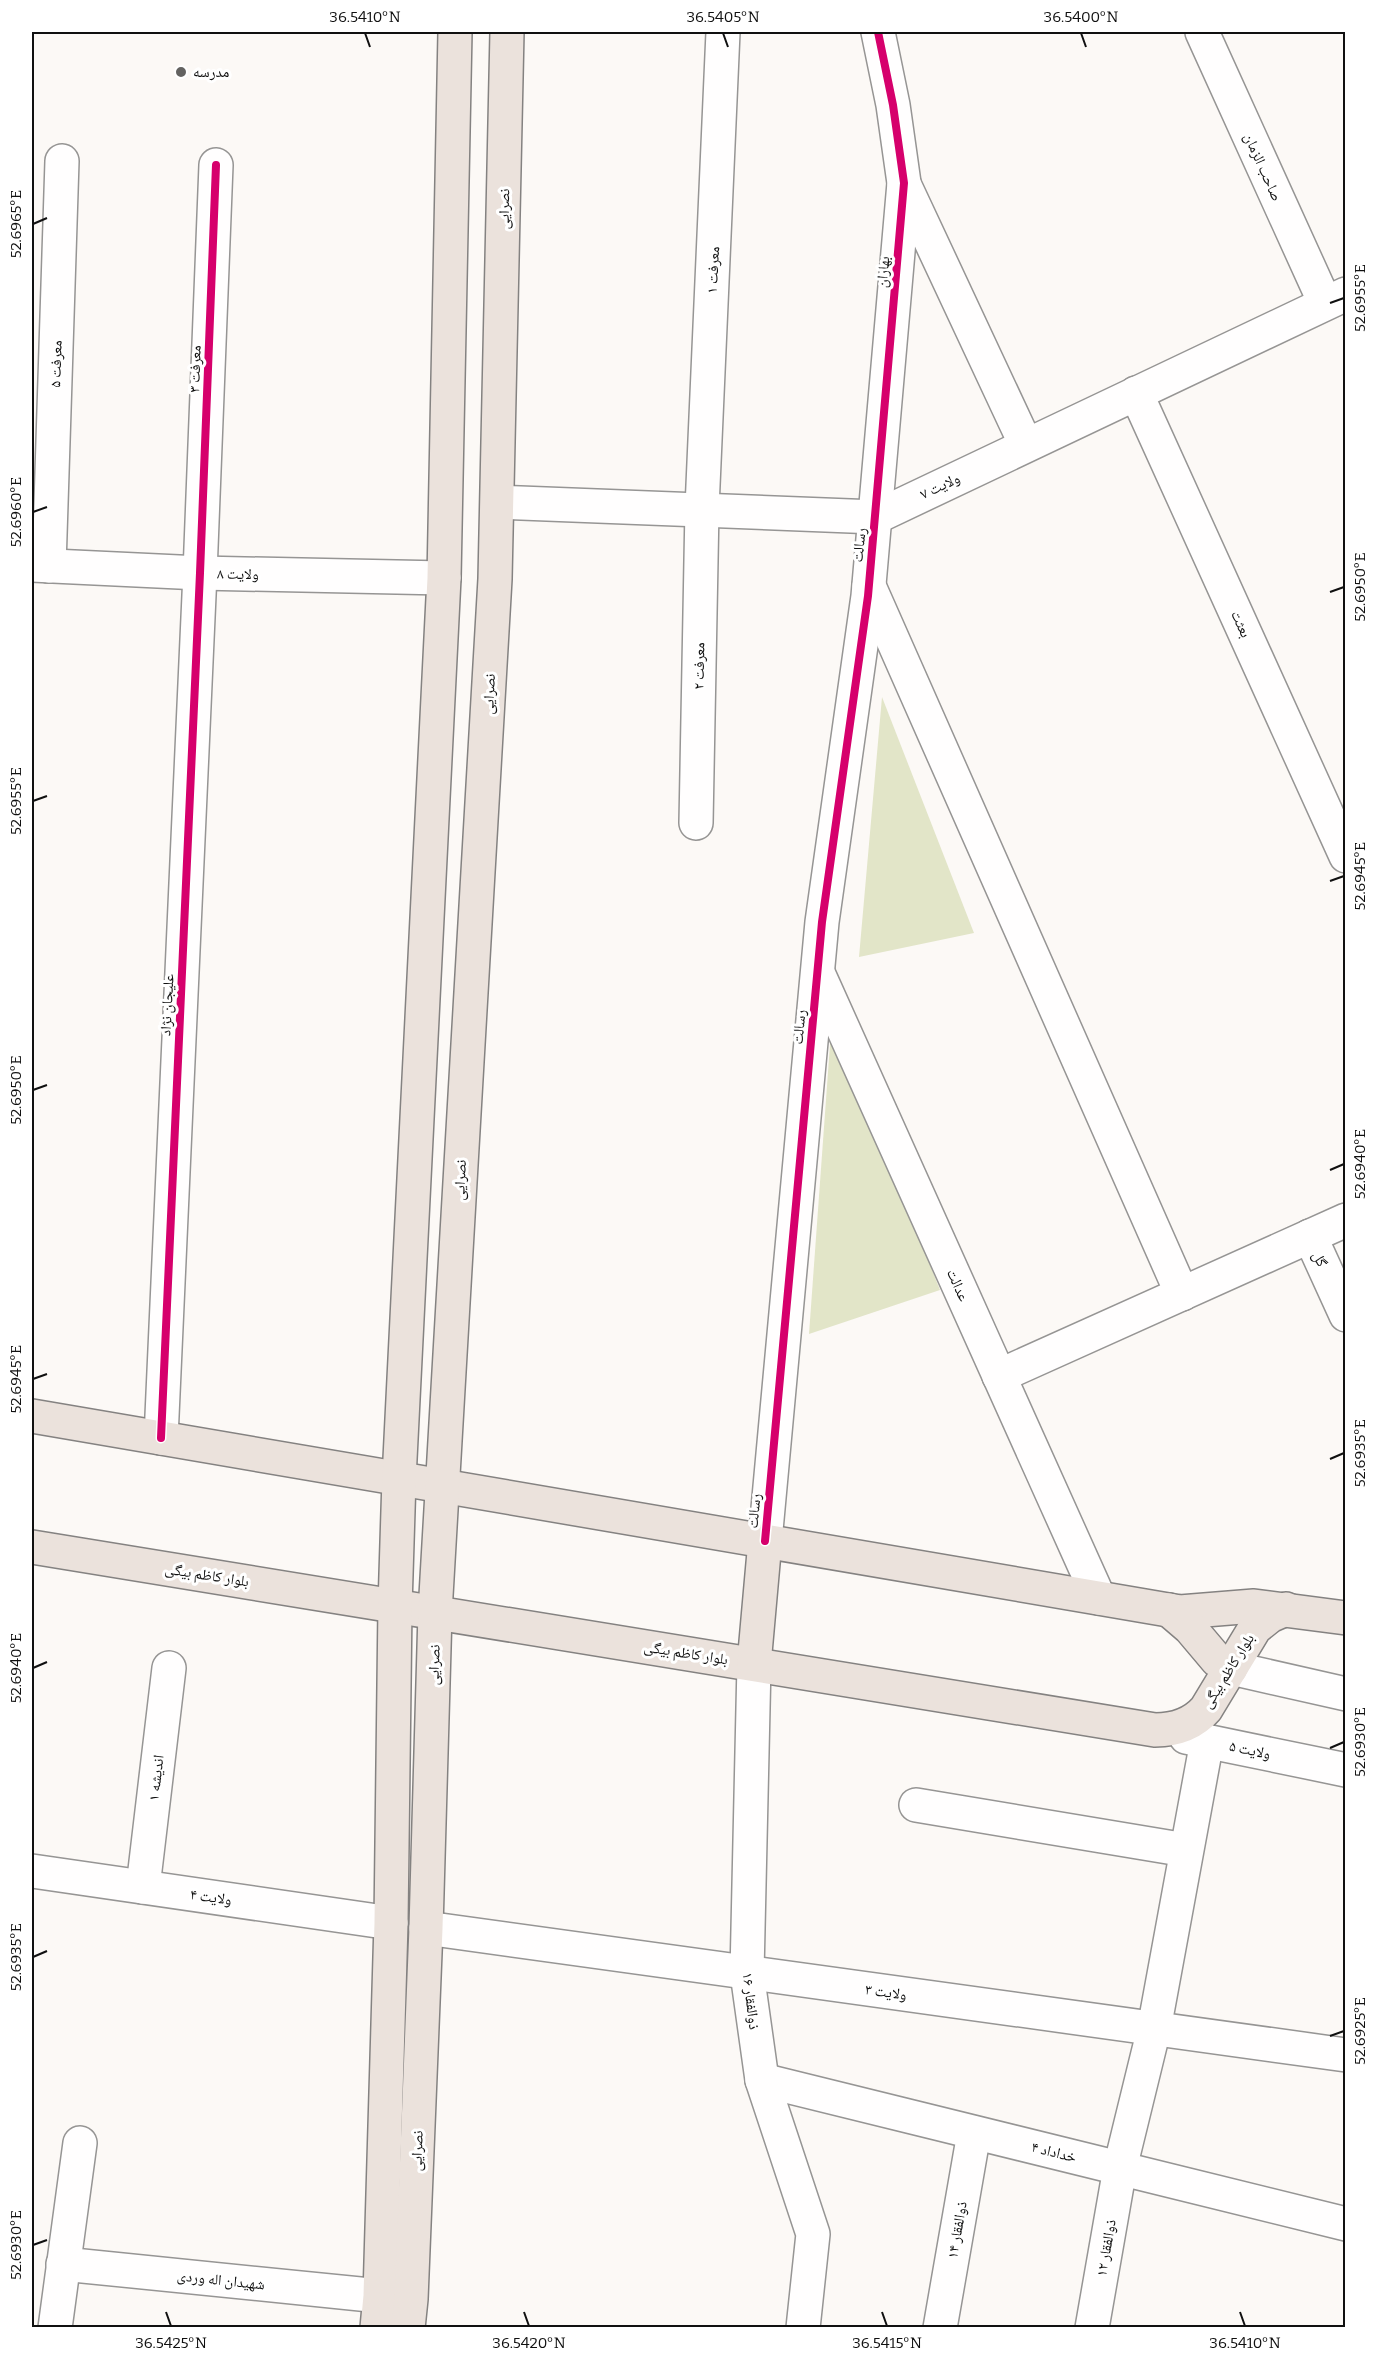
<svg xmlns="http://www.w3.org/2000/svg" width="1377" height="2359" font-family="Bitter,'Noto Naskh Arabic',serif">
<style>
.forest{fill:#e2e5c8}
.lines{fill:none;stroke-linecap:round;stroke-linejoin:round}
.minor-casing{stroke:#969594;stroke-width:36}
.major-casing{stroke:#848281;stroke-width:36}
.minor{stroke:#fffefe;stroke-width:33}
.major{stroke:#ebe2dc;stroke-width:33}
.cycleway-casing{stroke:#fff;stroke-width:11}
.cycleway{stroke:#d6006c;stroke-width:8}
.ticks{fill:none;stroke:#101010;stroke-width:2}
.poi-dot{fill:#636260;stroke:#fff;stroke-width:2}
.labels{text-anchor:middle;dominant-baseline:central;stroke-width:6;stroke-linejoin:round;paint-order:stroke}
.poi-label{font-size:15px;fill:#101010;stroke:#fff;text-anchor:start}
.street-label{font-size:15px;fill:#101010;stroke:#fff}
.neatline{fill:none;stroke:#101010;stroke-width:2}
.ticks-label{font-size:15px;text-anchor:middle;fill:#101010}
</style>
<rect width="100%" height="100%" fill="#fcf9f6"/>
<g class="forest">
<path d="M882 697 974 933 859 957Z"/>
<path d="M832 1017 940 1290 809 1334Z"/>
</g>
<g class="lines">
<defs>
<g id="minor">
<path d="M1202 32 1325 303"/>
<path d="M904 184 1026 445"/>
<path d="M1136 393 1346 856"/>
<path d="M498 502 876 517 1346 294"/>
<path d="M32 565 200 573 444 578"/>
<path d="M49 566 62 161"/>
<path d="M869 586 1182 1294"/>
<path d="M696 823 702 508 723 32"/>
<path d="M818 973 1099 1598"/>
<path d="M1310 1236 1346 1315"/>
<path d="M999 1376 1346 1220"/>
<path d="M161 1438 200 573 216 165"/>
<path d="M765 1541 822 922 868 596 904 183 893 105 878 32"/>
<path d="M754 1664 747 1973 762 2080 813 2234 803 2328"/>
<path d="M1231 1668 1346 1694"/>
<path d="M1186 1737 1346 1770"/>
<path d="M916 1805 1186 1850"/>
<path d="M32 1871 391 1923"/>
<path d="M143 1887 169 1668"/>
<path d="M426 1928 1346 2055"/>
<path d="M762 2080 1346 2224"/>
<path d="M63 2264 380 2296"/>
<path d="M55 2328 80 2143"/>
<path d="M940 2328 974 2133"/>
<path d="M1092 2328 1120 2168 1154 2029 1207 1741"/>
</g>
<g id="major">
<path d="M32 1416 1180 1612 1254 1606 1346 1618"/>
<path d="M32 1547 1155 1730C1175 1730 1193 1724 1206 1709L1255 1628 1270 1616 1286 1609"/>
<path d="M1169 1610 1190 1628 1217 1660 1231 1668"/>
<path d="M754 1664 765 1541"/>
<path d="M377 2328 380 2296 391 1923 395 1606 399 1479 444 578 455 32"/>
<path d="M408 2328 411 2299 426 1928 435 1613 495 579 507 32"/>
</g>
</defs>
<use href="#minor" class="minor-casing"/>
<use href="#major" class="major-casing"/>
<use href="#minor" class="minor"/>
<use href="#major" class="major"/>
<defs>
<g id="cycleway">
<path d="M161 1438 200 573 216 165"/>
<path d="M765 1541 822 922 868 596 904 183 893 105 878 32"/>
</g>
</defs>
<use href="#cycleway" class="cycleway-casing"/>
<use href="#cycleway" class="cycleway"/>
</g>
<path class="ticks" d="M365 33 370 47M723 33 728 47M1081 33 1086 47M33 224 47 218M1330 303 1344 298M33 512 47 507M1330 592 1344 587M33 801 47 796M1330 881 1344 876M33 1090 47 1085M1330 1170 1344 1164M33 1379 47 1374M1330 1459 1344 1453M33 1668 47 1662M1330 1748 1344 1742M33 1957 47 1951M1330 2036 1344 2031M33 2245 47 2240M166 2312 171 2326M524 2312 529 2326M882 2312 887 2326M1240 2312 1245 2326"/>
<circle class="poi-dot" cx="181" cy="72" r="6"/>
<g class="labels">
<g class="poi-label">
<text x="193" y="72">مدرسه</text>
</g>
<g class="street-label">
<text transform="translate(1263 167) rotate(66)">صاحب الزمان</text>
<text transform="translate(504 209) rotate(-89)">نصرایی</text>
<text transform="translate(713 270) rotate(-87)">معرفت ۱</text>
<text transform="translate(883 272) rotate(-85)">بهاران</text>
<text transform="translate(56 364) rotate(-88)">معرفت ۵</text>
<text transform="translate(195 369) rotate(-88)">معرفت ۳</text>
<text transform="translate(940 486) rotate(-25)">ولایت ۷</text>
<text transform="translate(859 545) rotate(-84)">رسالت</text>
<text transform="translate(238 574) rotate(1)">ولایت ۸</text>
<text transform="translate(1241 624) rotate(66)">بعثت</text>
<text transform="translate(699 666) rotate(-89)">معرفت ۲</text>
<text transform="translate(489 694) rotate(-87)">نصرایی</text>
<text transform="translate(167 1005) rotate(-87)">علیجان نژاد</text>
<text transform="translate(799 1027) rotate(-85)">رسالت</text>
<text transform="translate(460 1180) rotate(-87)">نصرایی</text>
<text transform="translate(1320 1259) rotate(66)">گل</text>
<text transform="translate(958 1285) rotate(66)">عدالت</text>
<text transform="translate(754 1511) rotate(-85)">رسالت</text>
<text transform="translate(207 1575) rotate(9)">بلوار کاظم بیگی</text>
<text transform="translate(686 1653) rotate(9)">بلوار کاظم بیگی</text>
<text transform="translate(434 1665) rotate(-88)">نصرایی</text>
<text transform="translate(1228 1671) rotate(-58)">بلوار کاظم بیگی</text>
<text transform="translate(1250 1750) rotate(12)">ولایت ۵</text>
<text transform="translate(156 1778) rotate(-83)">اندیشه ۱</text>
<text transform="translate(211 1897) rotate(8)">ولایت ۴</text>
<text transform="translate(886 1992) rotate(8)">ولایت ۳</text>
<text transform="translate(751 2001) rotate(83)">ذوالفقار ۱۶</text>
<text transform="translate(417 2151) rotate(-88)">نصرایی</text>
<text transform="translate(1054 2152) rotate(14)">خداداد ۴</text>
<text transform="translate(957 2230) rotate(-80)">ذوالفقار ۱۴</text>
<text transform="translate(1106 2248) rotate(-80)">ذوالفقار ۱۲</text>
<text transform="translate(221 2280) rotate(6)">شهیدان اله وردی</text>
</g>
</g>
<rect width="1377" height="2359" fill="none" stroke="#ffffff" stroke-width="66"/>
<rect x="33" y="33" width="1311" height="2293" class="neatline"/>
<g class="ticks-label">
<text x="365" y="22">36.5410°N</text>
<text x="723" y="22">36.5405°N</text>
<text x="1081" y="22">36.5400°N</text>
<text transform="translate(16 224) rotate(-90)" y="5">52.6965°E</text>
<text transform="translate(1360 298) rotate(-90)" y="5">52.6955°E</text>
<text transform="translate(16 512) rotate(-90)" y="5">52.6960°E</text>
<text transform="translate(1360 587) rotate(-90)" y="5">52.6950°E</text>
<text transform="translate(16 801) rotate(-90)" y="5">52.6955°E</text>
<text transform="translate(1360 876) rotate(-90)" y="5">52.6945°E</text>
<text transform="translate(16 1090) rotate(-90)" y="5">52.6950°E</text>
<text transform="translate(1360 1164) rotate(-90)" y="5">52.6940°E</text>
<text transform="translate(16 1379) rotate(-90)" y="5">52.6945°E</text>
<text transform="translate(1360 1453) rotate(-90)" y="5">52.6935°E</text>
<text transform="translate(16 1668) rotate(-90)" y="5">52.6940°E</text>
<text transform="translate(1360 1742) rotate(-90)" y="5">52.6930°E</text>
<text transform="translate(16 1957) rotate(-90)" y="5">52.6935°E</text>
<text transform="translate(1360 2031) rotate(-90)" y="5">52.6925°E</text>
<text transform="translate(16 2245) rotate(-90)" y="5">52.6930°E</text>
<text x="171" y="2348">36.5425°N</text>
<text x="529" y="2348">36.5420°N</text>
<text x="887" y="2348">36.5415°N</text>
<text x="1245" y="2348">36.5410°N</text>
</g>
</svg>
